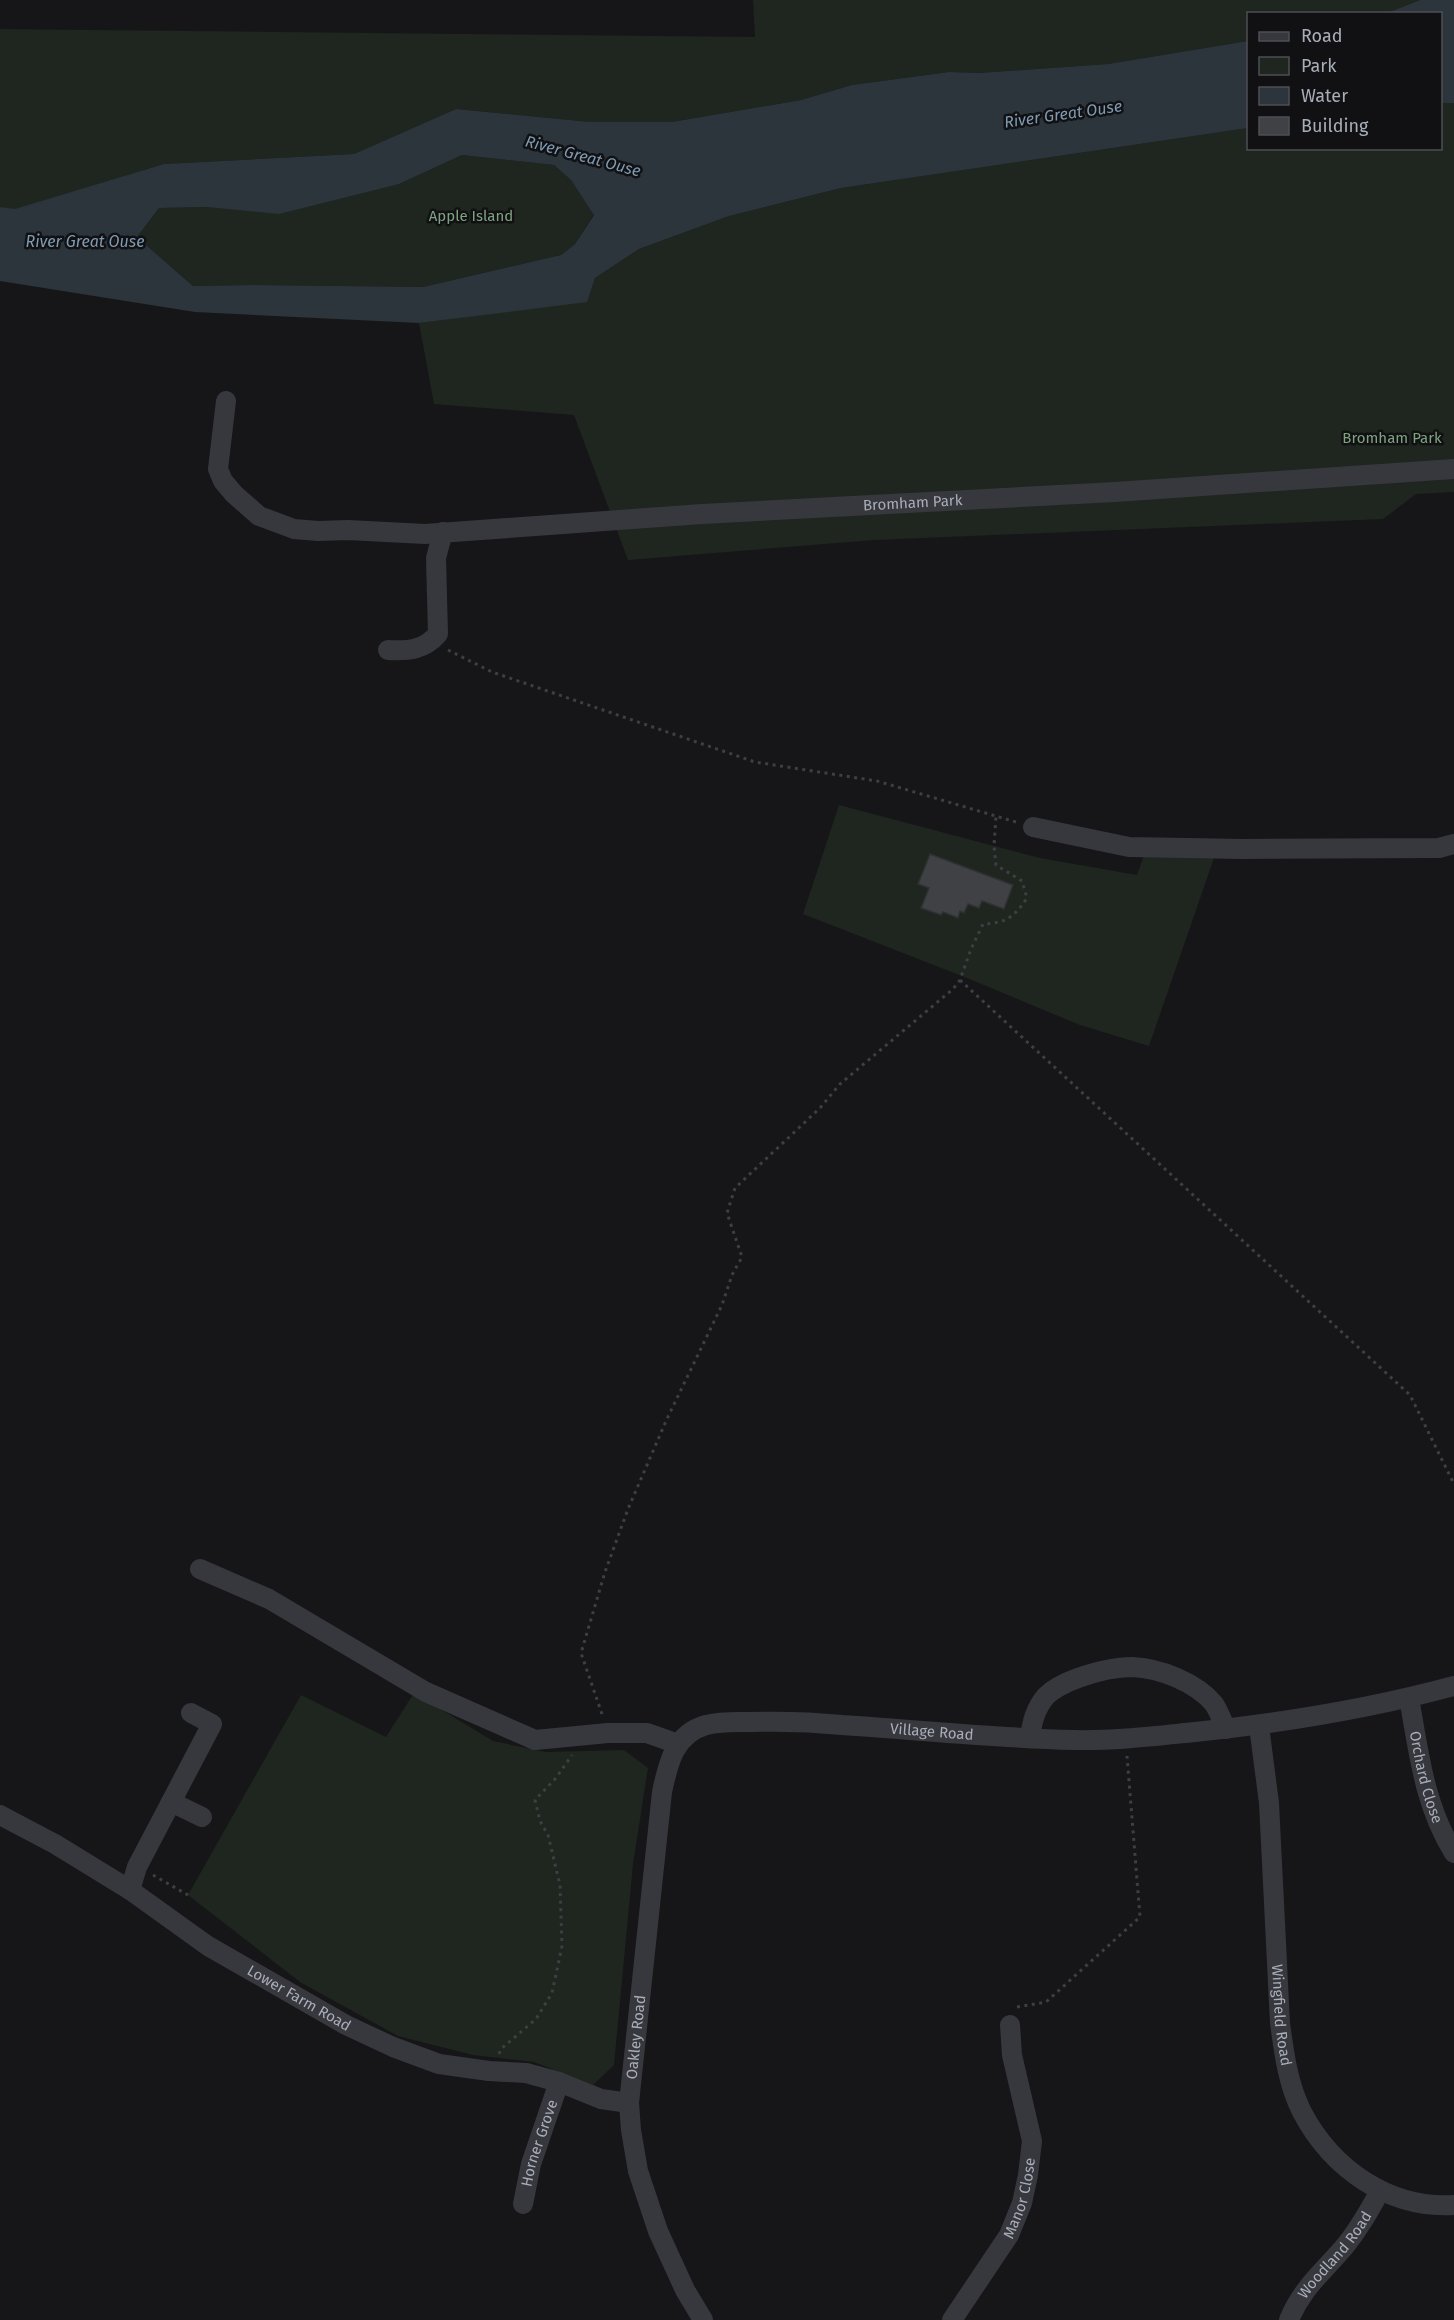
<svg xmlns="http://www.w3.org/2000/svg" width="1454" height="2320" font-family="'Fira Sans',sans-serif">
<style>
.green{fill:#1e261f}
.water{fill:#2c353c;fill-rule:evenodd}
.building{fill:#404145;stroke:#303034;stroke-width:1.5}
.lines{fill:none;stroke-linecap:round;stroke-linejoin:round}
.path{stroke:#3d3f44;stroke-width:3;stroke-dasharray:3 4.5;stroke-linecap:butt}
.minor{stroke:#37383d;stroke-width:20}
.labels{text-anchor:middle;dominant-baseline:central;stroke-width:5;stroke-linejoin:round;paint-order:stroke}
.park-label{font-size:15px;fill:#7fa381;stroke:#111113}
.street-label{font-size:15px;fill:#a8adb8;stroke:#111113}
.water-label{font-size:16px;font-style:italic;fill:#7f9bb3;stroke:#111113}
</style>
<rect width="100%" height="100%" fill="#161618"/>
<g class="green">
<path d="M753 0H1420L1387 13 1248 14V41L1108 64 979 73 949 72 852 85 801 100 672 122H590L456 109 354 154 164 164 15 210 0 207V29L755 37Z"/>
<path d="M1441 103H1454V492L1416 494 1383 519 874 540 628 560 574 415 434 404 419 323 587 301 595 278 639 249 729 216 841 188 1248 128V148H1440Z"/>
<path d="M462 155 554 165 571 180 594 214 575 244 561 255 423 287 254 285 193 286 137 237 159 208 208 207 399 184Z"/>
<path d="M839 805 1040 858 1137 875 1144 855 1214 858 1149 1046 1080 1025 967 978 803 914Z"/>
<path d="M414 1693 493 1741 545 1752 624 1750 648 1768 633 1864 614 2065 593 2085 534 2062 473 2055 398 2036 300 1982 188 1895 301 1695 386 1737Z"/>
</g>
<g class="water">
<path d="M1420 0H1454V103H1441L1440 14 1387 13Z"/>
<path d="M1248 41V128L841 188 729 216 639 249 595 278 587 302 419 323 195 312 0 281V207L15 209 164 164 354 154 456 109 590 122H672L801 100 852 85 949 72 979 73 1108 64ZM462 155 554 165 571 180 594 215 575 244 561 255 423 287 254 285 193 286 137 237 159 208 208 207 279 214 399 184Z"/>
</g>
<path class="building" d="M930 854 1013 885 1004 909 982 901 979 908 968 904 964 913 960 911 958 918 943 912 941 915 921 908 929 888 918 884Z"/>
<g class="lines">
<g class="path">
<path d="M448 650 492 672 755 762 877 781 1016 822"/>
<path d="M960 980 1410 1395 1454 1484"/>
<path d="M602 1714 581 1653 605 1572 628 1509 666 1421 722 1305 732 1275 742 1257 727 1213 735 1188 820 1108 840 1084 953 989 960 980 971 949 983 924C1007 923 1014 917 1027 898L1022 881 996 865 994 846 996 816"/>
<path d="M153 1875 188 1895"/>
<path d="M1017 2007 1046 2002 1140 1917 1127 1756"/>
<path d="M499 2054 501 2049 536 2019 552 1993 562 1946 560 1885 548 1835 540 1821 535 1800 556 1778 572 1755"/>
</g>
<g class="minor">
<path id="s1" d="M226 401 218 469 223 481 234 494 259 516 294 529 318 531 348 530 425 534 702 514 1115 492 1454 469"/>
<path d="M388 650C409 651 424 650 438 634L436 558 443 532"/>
<path d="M1033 827 1129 847 1243 849 1439 848 1454 844"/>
<path d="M200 1569 269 1599 426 1692 535 1740 608 1733H647L678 1744"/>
<path id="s2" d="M1409 1698C1419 1753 1424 1805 1454 1853"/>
<path id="s3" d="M1259 1726 1269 1803 1280 2023C1284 2053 1288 2085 1302 2112 1332 2169 1389 2209 1454 2205"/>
<path d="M1030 1738C1032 1722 1035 1709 1046 1696 1054 1688 1067 1682 1078 1678 1095 1672 1114 1667 1132 1667 1159 1668 1196 1682 1214 1704 1219 1711 1222 1721 1226 1729"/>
<path d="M171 1802 202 1817"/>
<path id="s4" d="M0 1815 55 1844 130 1890 208 1946 346 2025 393 2047 439 2064 489 2071 526 2073 559 2082 601 2099 629 2103"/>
<path d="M130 1890 137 1867 212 1724 191 1713"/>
<path id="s5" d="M523 2204 531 2164 559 2082"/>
<path id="s6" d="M703 2320 685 2290 658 2231 638 2171 631 2130 629 2103 662 1792C668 1764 674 1734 706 1725 721 1721 737 1722 751 1722 782 1721 812 1722 842 1725 919 1730 996 1738 1073 1740 1114 1741 1155 1736 1195 1732 1283 1723 1369 1709 1454 1686"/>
<path id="s7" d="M952 2320 1009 2235 1022 2203 1028 2175 1032 2141 1012 2055 1010 2025"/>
<path id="s8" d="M1289 2320C1302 2288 1323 2272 1345 2246 1359 2229 1369 2211 1380 2191"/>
</g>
</g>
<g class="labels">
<g class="park-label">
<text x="471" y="216">Apple Island</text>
<text x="1392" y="438">Bromham Park</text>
</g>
<g class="street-label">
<text stroke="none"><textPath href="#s1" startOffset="789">Bromham Park</textPath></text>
<text stroke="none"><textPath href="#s6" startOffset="856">Village Road</textPath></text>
<text stroke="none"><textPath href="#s2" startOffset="81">Orchard Close</textPath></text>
<text stroke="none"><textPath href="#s4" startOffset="351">Lower Farm Road</textPath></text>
<text stroke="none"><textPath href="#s3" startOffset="290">Wingfield Road</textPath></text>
<text stroke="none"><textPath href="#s6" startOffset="298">Oakley Road</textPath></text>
<text stroke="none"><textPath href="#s5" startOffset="63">Horner Grove</textPath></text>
<text stroke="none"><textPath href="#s7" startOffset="141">Manor Close</textPath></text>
<text stroke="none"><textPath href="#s8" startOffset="80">Woodland Road</textPath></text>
</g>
<g class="water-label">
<text transform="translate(1063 114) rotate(-8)">River Great Ouse</text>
<text transform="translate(583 156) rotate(15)">River Great Ouse</text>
<text x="85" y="241">River Great Ouse</text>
</g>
</g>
<rect x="1247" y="12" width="195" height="138" fill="#111113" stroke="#4d4f55" stroke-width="1.5"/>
<rect x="1259" y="32" width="30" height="9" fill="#37383d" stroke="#4d4f55" stroke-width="1.5"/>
<text x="1301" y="42" font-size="18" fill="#a8adb8">Road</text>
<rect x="1259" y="57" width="30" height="18" fill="#1e261f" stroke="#4d4f55" stroke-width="1.5"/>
<text x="1301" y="72" font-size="18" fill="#a8adb8">Park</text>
<rect x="1259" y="87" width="30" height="18" fill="#2c353c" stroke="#4d4f55" stroke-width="1.5"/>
<text x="1301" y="102" font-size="18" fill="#a8adb8">Water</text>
<rect x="1259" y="117" width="30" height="18" fill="#404145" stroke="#4d4f55" stroke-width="1.5"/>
<text x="1301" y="132" font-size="18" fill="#a8adb8">Building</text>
</svg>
